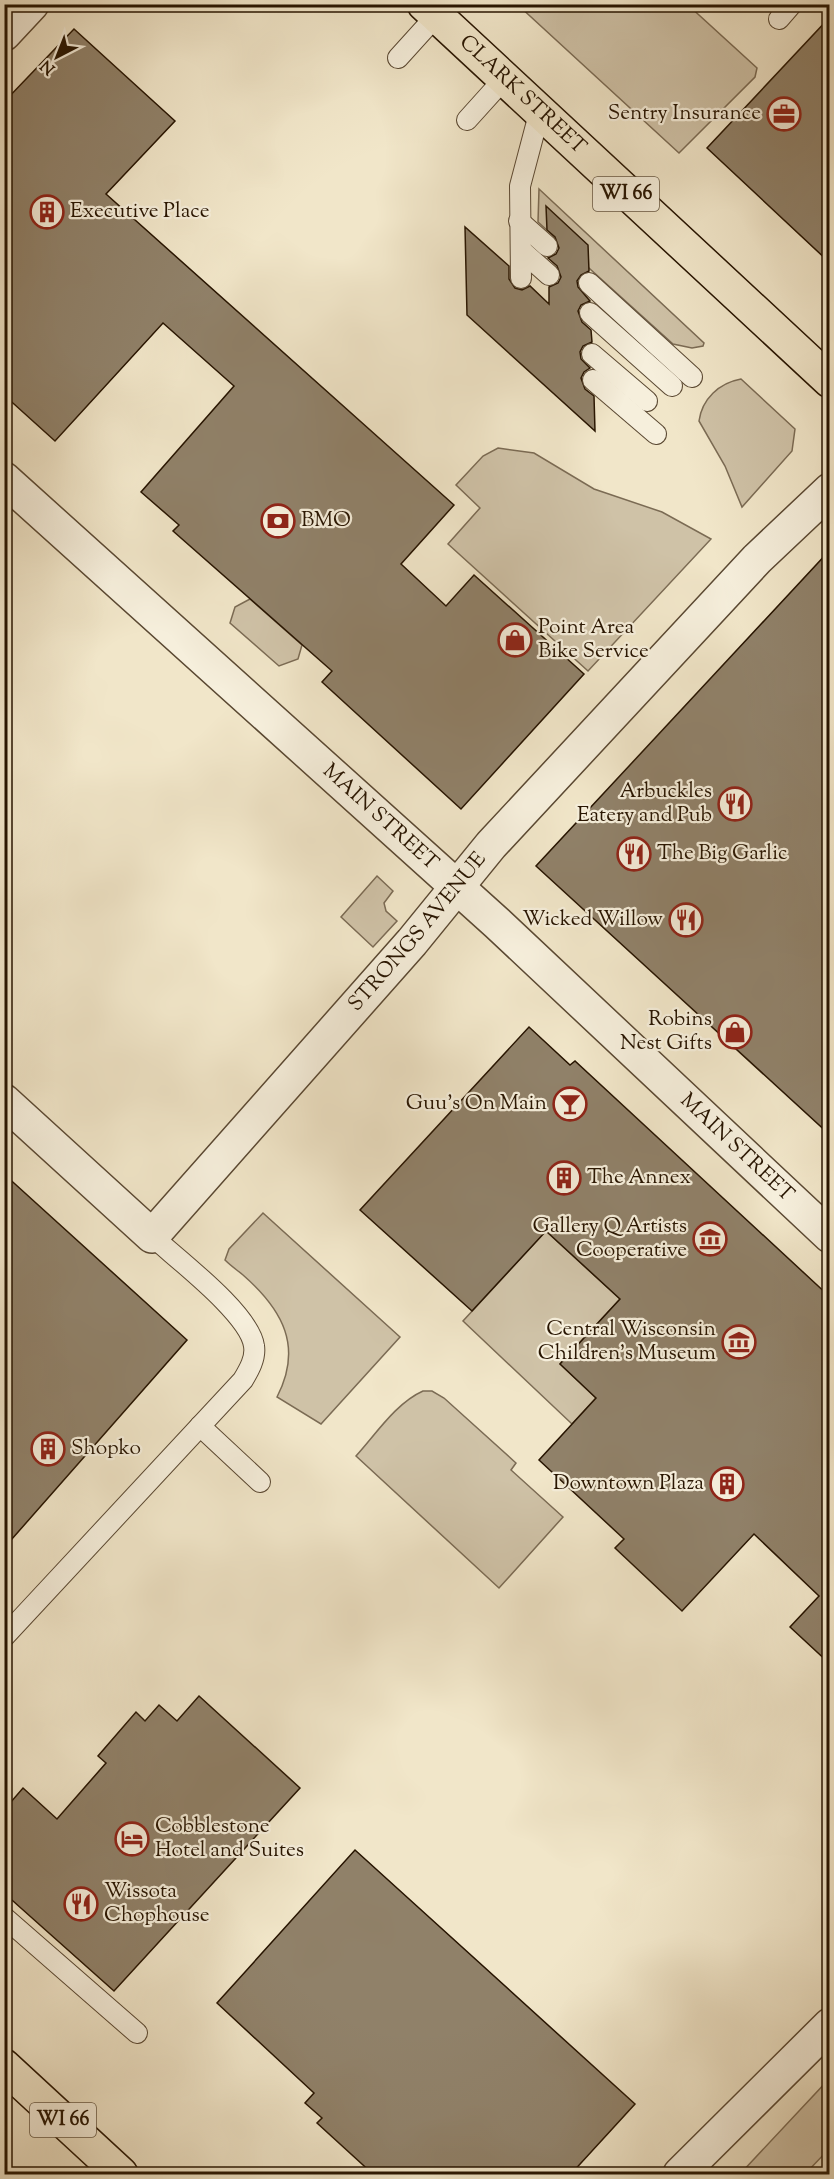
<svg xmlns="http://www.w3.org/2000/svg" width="834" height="2179" font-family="'Sorts Mill Goudy',serif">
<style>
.green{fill:#cfc2a7;stroke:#7b6b54;stroke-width:1.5}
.building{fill:#908169;stroke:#271400;stroke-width:1.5}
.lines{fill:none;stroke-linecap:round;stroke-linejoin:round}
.service-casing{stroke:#5a4832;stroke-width:22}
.minor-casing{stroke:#5a4832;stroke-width:36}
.primary-casing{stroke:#271400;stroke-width:36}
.service{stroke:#f6efdc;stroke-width:20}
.minor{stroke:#f6efdc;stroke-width:33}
.primary{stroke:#f1e6c9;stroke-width:33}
.labels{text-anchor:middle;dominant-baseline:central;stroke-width:4.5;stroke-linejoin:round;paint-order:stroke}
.shield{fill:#f6efdc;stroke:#655642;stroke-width:1.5}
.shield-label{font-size:20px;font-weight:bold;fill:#271400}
.street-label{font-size:21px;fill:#271400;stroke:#f6efdc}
.poi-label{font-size:21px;fill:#271400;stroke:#f6efdc;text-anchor:end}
</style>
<rect width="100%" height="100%" fill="#f1e6c9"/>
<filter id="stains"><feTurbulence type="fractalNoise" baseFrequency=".00333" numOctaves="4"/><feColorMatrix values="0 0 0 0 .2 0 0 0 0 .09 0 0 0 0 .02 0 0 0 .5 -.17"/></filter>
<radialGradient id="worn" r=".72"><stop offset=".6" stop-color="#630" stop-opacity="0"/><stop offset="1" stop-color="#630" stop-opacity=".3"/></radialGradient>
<g class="green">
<path d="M518 5H688L757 68 755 77 679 153Z"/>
<path d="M539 189 704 343 703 346 692 348 673 344 538 222Z"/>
<path d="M741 379 795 429 792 451 742 507 725 466 699 421C702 399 719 383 741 379Z"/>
<path d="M498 448 534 453 594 489 662 512 711 539 588 671 448 544 480 508 456 485 483 456Z"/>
<path d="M250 599 302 645 298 659 279 666 230 623 235 607Z"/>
<path d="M377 876 393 891 384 903 386 911 397 921 373 947 341 917Z"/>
<path d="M263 1213 400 1337 321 1424 277 1397C303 1347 283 1310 243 1275 237 1270 231 1266 225 1260L229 1249Z"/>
<path d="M546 1231 620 1299 560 1364 596 1398 572 1424 463 1321Z"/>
<path d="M423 1391H432L444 1398 516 1463 511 1470 563 1517 499 1588 356 1456C376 1434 396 1403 423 1391Z"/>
<path d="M829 2079V2149L805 2174H740Z"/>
</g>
<g class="building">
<path d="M830 17V263L707 148Z"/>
<path d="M74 29 175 121 106 194 454 505 401 564 446 606 474 575 584 674 461 809 322 682 332 671 173 531 179 525 141 492 234 386 163 323 55 441 4 395V102Z"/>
<path d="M546 206 588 245 589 271 581 275 577 281 578 287 590 301 581 305 578 311 582 322 591 330 592 342 583 346 580 352 581 359 590 368 584 372 581 378 585 389 594 396 595 431 467 315 465 227 509 266V279L515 288 522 290 530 286 549 304V287L558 283 561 277 557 266 548 258 556 254 559 248 555 237 547 230Z"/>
<path d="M830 550V1135L536 866Z"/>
<path d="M529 1027 570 1065 575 1061 830 1297V1664L790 1627 819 1596 754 1534 682 1611 615 1548 624 1539 539 1460 596 1398 560 1364 620 1299 546 1231 472 1311 360 1210Z"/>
<path d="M4 1174 187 1340 4 1548Z"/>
<path d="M199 1696 300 1788 114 1991 4 1893V1810L23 1788 57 1819 106 1763 98 1756 136 1712 145 1721 159 1705 177 1721Z"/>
<path d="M355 1850 635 2104 570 2175H374L317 2123 322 2118 305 2103 314 2093 217 2003Z"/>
</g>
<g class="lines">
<defs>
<g id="service">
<path d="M779 19 792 4"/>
<path d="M398 58 436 16"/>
<path d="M467 120 503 80"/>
<path d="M519 221 547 246"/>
<path d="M522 251 549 275"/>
<path d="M521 278 520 186 539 114"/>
<path d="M589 283 692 377"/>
<path d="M590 313 672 386"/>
<path d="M592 354 647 401"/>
<path d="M593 380 656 434"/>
<path d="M200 1426 260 1482"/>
<path d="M4 1637 243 1380C249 1370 256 1358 254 1346 250 1314 177 1259 152 1236"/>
<path d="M4 1917 137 2033"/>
</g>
<g id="minor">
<path d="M4 34 32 4"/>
<path id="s1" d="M4 479 497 923 830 1236"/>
<path id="s2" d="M4 1101 152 1236 412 942 491 845 757 559 830 490"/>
<path d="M680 2174 830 2025"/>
</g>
<g id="primary">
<path id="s3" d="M424 4 830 381"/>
<path d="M4 2066 121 2174"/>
</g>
</defs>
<use href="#service" class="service-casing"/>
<use href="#minor" class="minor-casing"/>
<use href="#primary" class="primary-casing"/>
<use href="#service" class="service"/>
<use href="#minor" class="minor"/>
<use href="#primary" class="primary"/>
</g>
<defs>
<symbol id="office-ring" viewBox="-11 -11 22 22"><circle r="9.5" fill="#f6efdc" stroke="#8f2418" stroke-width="1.5"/><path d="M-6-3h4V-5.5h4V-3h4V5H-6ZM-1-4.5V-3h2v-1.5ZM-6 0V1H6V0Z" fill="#8f2418"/></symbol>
<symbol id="building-ring" viewBox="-11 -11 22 22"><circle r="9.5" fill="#f6efdc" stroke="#8f2418" stroke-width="1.5"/><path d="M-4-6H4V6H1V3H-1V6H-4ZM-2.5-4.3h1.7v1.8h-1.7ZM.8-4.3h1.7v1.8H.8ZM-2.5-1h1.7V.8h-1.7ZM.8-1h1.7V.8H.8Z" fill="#8f2418"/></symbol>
<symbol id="bank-ring" viewBox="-11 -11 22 22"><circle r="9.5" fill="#f6efdc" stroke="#8f2418" stroke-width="1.5"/><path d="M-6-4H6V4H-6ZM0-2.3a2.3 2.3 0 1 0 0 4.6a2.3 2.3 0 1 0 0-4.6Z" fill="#8f2418"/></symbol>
<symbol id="shop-ring" viewBox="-11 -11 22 22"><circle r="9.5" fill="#f6efdc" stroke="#8f2418" stroke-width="1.5"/><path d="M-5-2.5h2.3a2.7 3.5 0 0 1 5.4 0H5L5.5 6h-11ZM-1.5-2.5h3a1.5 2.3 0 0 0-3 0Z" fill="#8f2418"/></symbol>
<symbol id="restaurant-ring" viewBox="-11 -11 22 22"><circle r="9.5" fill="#f6efdc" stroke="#8f2418" stroke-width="1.5"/><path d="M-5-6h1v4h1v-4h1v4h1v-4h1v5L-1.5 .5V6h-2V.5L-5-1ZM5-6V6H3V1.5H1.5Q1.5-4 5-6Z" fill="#8f2418"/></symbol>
<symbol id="bar-ring" viewBox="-11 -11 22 22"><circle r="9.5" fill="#f6efdc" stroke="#8f2418" stroke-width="1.5"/><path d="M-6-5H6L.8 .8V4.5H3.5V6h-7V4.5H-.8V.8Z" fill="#8f2418"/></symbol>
<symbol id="museum-ring" viewBox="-11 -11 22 22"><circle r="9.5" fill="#f6efdc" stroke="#8f2418" stroke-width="1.5"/><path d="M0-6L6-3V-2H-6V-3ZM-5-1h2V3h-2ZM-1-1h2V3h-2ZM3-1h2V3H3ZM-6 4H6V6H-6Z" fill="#8f2418"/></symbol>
<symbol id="hotel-ring" viewBox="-11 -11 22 22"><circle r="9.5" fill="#f6efdc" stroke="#8f2418" stroke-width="1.5"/><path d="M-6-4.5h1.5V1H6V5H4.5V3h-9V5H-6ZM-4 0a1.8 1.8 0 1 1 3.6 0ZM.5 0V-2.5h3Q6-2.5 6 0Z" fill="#8f2418"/></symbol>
</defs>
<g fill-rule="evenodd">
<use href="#office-ring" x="765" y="95" width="38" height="38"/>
<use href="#building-ring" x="28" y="193" width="38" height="38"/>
<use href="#bank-ring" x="259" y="502" width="38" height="38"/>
<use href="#shop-ring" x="496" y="621" width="38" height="38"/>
<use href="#restaurant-ring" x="716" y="785" width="38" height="38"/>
<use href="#restaurant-ring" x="615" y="835" width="38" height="38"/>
<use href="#restaurant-ring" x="667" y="901" width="38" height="38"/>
<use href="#shop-ring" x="716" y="1013" width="38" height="38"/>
<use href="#bar-ring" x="551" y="1085" width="38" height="38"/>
<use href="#building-ring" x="545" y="1159" width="38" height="38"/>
<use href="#museum-ring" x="691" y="1220" width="38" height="38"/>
<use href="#museum-ring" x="720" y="1323" width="38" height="38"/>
<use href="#building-ring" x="29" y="1430" width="38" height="38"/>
<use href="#building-ring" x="708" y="1465" width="38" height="38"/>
<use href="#hotel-ring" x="113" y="1820" width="38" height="38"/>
<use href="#restaurant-ring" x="62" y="1885" width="38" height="38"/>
</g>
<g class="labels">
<g class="shield">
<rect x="593" y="177" width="66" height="34" rx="4.5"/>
<rect x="30" y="2103" width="66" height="34" rx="4.5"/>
</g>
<g class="shield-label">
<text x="626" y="194">WI 66</text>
<text x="63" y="2120">WI 66</text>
</g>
<g class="street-label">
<text stroke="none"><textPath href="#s3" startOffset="134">CLARK STREET</textPath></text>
<text stroke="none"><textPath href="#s1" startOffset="506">MAIN STREET</textPath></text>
<text stroke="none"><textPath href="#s2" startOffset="604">STRONGS AVENUE</textPath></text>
<text stroke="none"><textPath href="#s1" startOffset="992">MAIN STREET</textPath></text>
</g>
<g class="poi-label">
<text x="761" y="114">Sentry Insurance</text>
<text x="70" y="212" text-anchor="start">Executive Place</text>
<text x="301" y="521" text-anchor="start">BMO</text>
<text x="538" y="628" text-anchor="start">Point Area<tspan x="538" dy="24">Bike Service</tspan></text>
<text x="712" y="792">Arbuckles<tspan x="712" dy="24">Eatery and Pub</tspan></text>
<text x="657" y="854" text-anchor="start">The Big Garlic</text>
<text x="663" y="920">Wicked Willow</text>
<text x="712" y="1020">Robins<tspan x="712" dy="24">Nest Gifts</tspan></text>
<text x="547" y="1104">Guu's On Main</text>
<text x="587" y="1178" text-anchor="start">The Annex</text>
<text x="687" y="1227">Gallery Q Artists<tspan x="687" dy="24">Cooperative</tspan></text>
<text x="716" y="1330">Central Wisconsin<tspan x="716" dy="24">Children's Museum</tspan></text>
<text x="71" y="1449" text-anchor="start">Shopko</text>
<text x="704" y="1484">Downtown Plaza</text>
<text x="155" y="1827" text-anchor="start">Cobblestone<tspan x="155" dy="24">Hotel and Suites</tspan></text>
<text x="104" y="1892" text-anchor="start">Wissota<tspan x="104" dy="24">Chophouse</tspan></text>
</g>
</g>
<rect width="834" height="2179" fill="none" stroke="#f1e6c9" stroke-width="24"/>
<rect x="6" y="6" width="822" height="2167" fill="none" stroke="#271400" stroke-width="3"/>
<rect x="12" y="12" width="810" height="2155" fill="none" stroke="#271400" stroke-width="1.5"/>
<g transform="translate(57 57) rotate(222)" stroke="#f6efdc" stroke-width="4.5" paint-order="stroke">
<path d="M0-4.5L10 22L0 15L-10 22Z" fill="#271400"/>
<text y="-9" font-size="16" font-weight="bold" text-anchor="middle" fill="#271400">N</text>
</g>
<rect width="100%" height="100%" filter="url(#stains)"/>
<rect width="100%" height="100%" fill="url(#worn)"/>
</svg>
